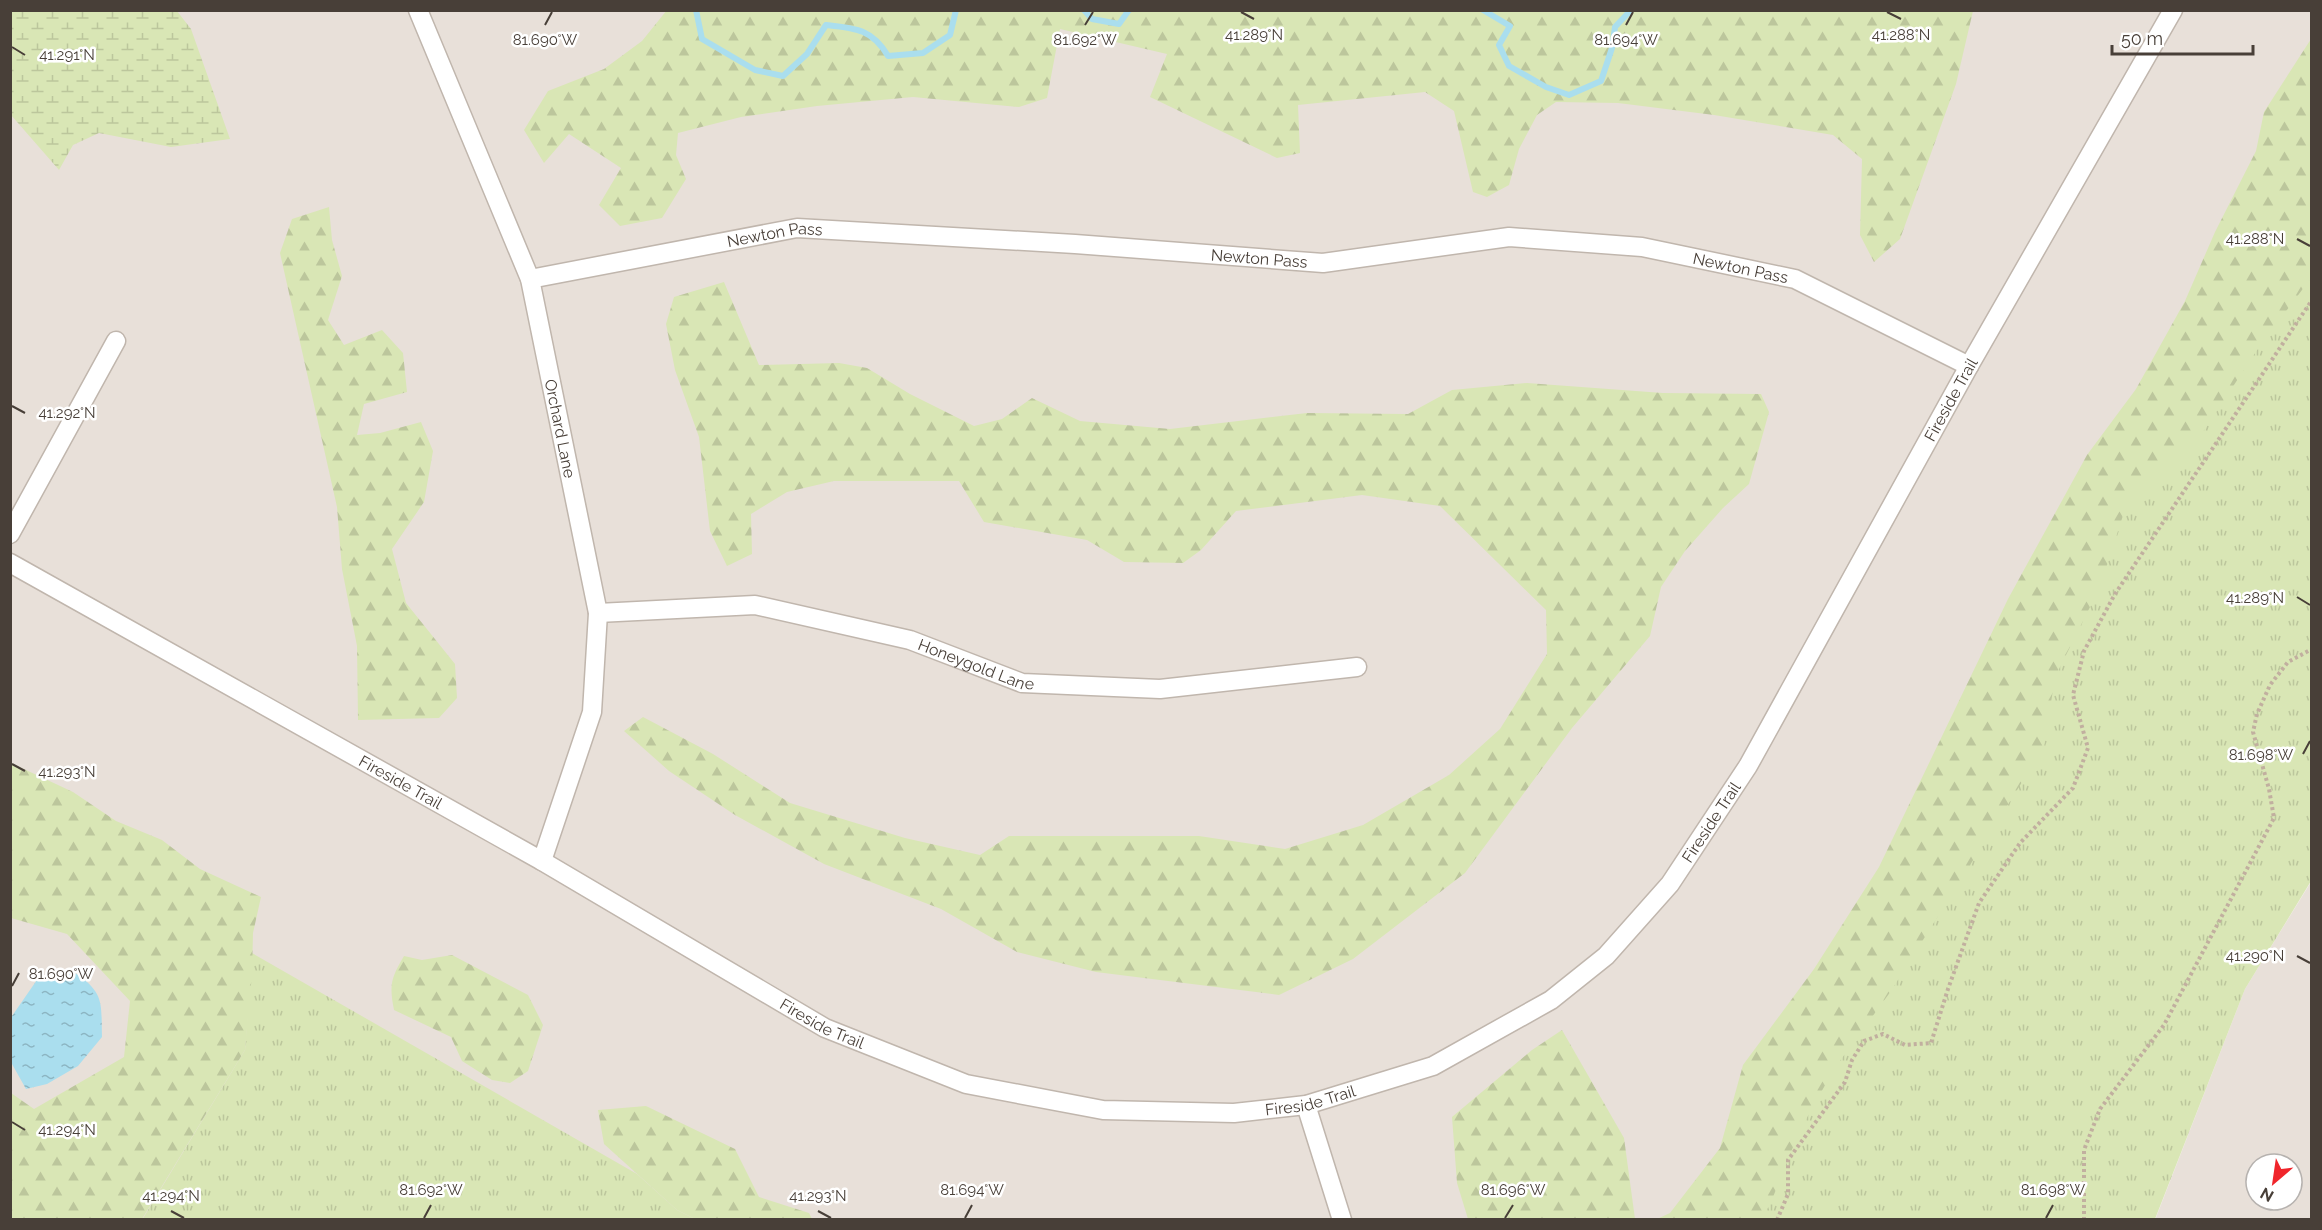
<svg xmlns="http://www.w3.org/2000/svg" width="2322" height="1230" font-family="Raleway,sans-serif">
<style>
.residential{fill:#e8e0d9;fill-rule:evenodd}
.grass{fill:url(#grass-tufts)}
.forest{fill:url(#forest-firs)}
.wetland{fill:url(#wetland-marsh)}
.water{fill:url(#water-ripples)}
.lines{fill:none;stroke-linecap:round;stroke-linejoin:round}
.stream{stroke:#aadeee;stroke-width:6}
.minor-casing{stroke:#c0b6ad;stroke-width:21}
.path{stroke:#c1af9f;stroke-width:4;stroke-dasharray:3 3;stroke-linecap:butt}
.minor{stroke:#fff;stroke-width:18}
.ticks{fill:none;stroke:#483f38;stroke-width:2}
.labels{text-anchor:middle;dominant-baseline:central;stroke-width:5;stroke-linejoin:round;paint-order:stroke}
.street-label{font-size:16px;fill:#483f38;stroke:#fff}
.ticks-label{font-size:15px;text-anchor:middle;fill:#483f38;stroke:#fff;stroke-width:5;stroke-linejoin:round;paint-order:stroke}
</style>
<defs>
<pattern id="grass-tufts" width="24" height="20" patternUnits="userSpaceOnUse" patternTransform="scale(1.5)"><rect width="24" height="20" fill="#d9e6b5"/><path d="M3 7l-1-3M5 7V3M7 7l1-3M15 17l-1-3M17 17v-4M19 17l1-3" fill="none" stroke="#bcc69c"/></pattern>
<pattern id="forest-firs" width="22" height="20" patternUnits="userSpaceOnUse" patternTransform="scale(1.5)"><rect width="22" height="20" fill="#d9e6b5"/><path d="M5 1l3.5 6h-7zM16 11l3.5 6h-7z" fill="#bcc69c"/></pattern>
<pattern id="wetland-marsh" width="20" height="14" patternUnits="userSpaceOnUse" patternTransform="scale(1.5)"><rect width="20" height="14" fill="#d9e6b5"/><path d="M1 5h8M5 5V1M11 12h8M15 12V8" fill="none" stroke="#bcc69c"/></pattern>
<pattern id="water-ripples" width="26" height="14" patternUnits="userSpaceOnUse" patternTransform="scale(1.5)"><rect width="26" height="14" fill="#aadeee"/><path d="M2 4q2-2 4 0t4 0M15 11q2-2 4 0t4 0" fill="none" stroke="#8cb5c2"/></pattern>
</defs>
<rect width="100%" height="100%" fill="#f4f0ea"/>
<g class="residential">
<path d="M10 11H2311V158L1713 1219H11Z"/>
<path d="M2311 882V1219L2155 1220 2245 989ZM2256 1164H2292V1200H2256Z"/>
</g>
<g class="grass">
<path d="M2311 158V881L2245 989 2155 1219 1713 1220 1880 908Z"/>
<path d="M252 953 637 1174 677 1210 695 1219 142 1220 245 1050Z"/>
</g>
<g class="forest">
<path d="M667 10H1973V11L1956 84 1900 239 1874 262 1860 235 1862 159 1833 135 1714 115 1618 103 1556 102 1537 115 1519 149 1509 185 1487 197 1473 192 1454 111 1425 92 1298 105 1300 153 1277 158 1150 97 1167 54 1060 29 1047 98 1019 107 913 97 817 106 741 117 678 133 676 155 686 179 662 218 620 226 599 205 621 168 569 134 544 163 524 130 548 91 604 69 642 41Z"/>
<path d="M2311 39V278L2259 347 2199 438 2127 503 2100 587 2055 677 2044 747 1891 991 1834 1069 1799 1132 1771 1202 1762 1219H1657L1670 1213 1720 1148 1743 1065 1814 969 1879 867 2008 599 2087 455 2136 389 2185 301 2215 232 2256 151 2264 112Z"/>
<path d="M329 207 332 240 342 276 328 320 344 345 382 330 403 353 407 392 364 404 357 435 380 433 421 422 433 451 424 502 392 549 406 603 455 664 457 698 439 718 358 720 357 646 342 569 337 507 280 253 292 219Z"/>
<path d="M724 282 759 365 839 363 867 368 910 394 974 426 1002 419 1032 398 1080 421 1170 429 1307 413 1408 414 1452 390 1527 383 1663 393 1761 394 1769 412 1749 484 1723 508 1685 551 1661 587 1650 636 1572 728 1465 873 1353 959 1279 995 1096 972 1017 952 941 909 824 864 735 815 669 771 624 731 643 717 713 754 790 803 905 838 980 855 1009 836H1199L1285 849 1363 825 1449 775 1500 729 1547 654 1546 610 1440 506 1362 495 1236 511 1201 550 1183 563 1124 562 1087 540 984 522 959 481H834L787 492 751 514 752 554 727 566 710 531 699 437 675 370 666 324 674 297Z"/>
<path d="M11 763 73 792 116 821 162 840 200 869 261 897 253 933 252 974 245 1050 142 1219H11V1093L34 1109 124 1057 130 1001 67 934 11 918Z"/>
<path d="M452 955 528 995 543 1025 528 1071 510 1083 492 1080 462 1061 451 1037 394 1010C389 985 391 978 404 956L422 960Z"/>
<path d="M1562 1030 1624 1138 1635 1219H1468L1457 1183 1452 1117 1532 1050Z"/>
<path d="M646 1106 735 1149 759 1197 809 1213 812 1219H695L677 1210 604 1144 598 1110Z"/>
</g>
<path class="wetland" d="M10 11H177L191 29 230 139 171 147 99 133 73 145 59 170 11 115Z"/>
<path class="water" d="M75 973C105 993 101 1003 102 1037L78 1066 47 1084 26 1089 12 1064V1016L39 977Z"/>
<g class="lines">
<g class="stream">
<path d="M696 10 702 39 755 70 783 76 807 54 826 25C855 28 872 29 888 56L923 53 950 35 956 10"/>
<path d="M1084 10 1092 19 1119 24 1129 10"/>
<path d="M1483 10 1510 26 1499 45 1509 66 1546 87 1569 95 1601 81 1612 48 1615 27 1631 10"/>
</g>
<defs>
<g id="minor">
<path id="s1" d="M418 10 530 279 598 613 592 712 542 861"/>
<path id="s2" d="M530 279 797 228 1075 244 1323 263 1509 237 1642 247 1795 279 1969 366"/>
<path d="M10 534 116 341"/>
<path id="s3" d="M10 563 542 861 825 1028 966 1084 1103 1110 1234 1113 1306 1105 1433 1066 1551 1000 1606 956 1670 884 1748 766 1969 366 2173 10"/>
<path id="s4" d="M598 613 755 605 910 640 1022 683 1160 689 1357 667"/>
<path d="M1306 1105 1342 1220"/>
</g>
</defs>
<use href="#minor" class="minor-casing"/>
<g class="path">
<path d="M1777 1220 1788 1194V1160L1845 1082 1852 1060 1864 1041 1883 1034 1905 1045 1931 1043 1948 989 1979 903 2020 843 2073 788 2088 748 2073 695 2084 651 2115 594 2312 300"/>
<path d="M2084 1220V1150L2100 1109 2164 1025 2274 818 2269 789 2253 732 2257 714 2270 685 2288 662 2312 649"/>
</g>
<use href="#minor" class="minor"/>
</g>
<path class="ticks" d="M1241 12 1254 19M1887 12 1901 19M545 25 552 12M1085 25 1093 12M1626 25 1633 12M12 47 25 55M2297 239 2310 246M12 406 25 413M2297 597 2310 605M2303 754 2310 741M12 764 25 771M2297 956 2310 963M12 986 19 973M12 1122 25 1130M171 1211 184 1218M818 1211 831 1218M424 1218 431 1205M965 1218 972 1205M1505 1218 1513 1205M2046 1218 2053 1205"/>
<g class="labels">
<g class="street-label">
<text stroke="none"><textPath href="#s2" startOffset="249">Newton Pass</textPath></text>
<text stroke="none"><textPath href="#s2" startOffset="735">Newton Pass</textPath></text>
<text stroke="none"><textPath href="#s2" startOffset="1221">Newton Pass</textPath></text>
<text stroke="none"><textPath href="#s3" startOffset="2428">Fireside Trail</textPath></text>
<text stroke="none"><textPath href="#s1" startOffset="444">Orchard Lane</textPath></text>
<text stroke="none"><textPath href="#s4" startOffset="387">Honeygold Lane</textPath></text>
<text stroke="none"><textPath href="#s3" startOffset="448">Fireside Trail</textPath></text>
<text stroke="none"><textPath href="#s3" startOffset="1942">Fireside Trail</textPath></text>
<text stroke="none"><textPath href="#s3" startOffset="934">Fireside Trail</textPath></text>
<text stroke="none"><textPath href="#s3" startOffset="1438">Fireside Trail</textPath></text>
</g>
</g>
<g class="ticks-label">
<text x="1254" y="40">41.289°N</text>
<text x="1901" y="40">41.288°N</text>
<text x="545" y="45">81.690°W</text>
<text x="1085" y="45">81.692°W</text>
<text x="1626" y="45">81.694°W</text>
<text x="67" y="60">41.291°N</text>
<text x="2255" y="244">41.288°N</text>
<text x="67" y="418">41.292°N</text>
<text x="2255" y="603">41.289°N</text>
<text x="2261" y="760">81.698°W</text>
<text x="67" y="777">41.293°N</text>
<text x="2255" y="961">41.290°N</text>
<text x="61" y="979">81.690°W</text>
<text x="67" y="1135">41.294°N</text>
<text x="431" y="1195">81.692°W</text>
<text x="972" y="1195">81.694°W</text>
<text x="1513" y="1195">81.696°W</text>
<text x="2053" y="1195">81.698°W</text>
<text x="171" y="1201">41.294°N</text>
<text x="818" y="1201">41.293°N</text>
</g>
<rect width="2322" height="1230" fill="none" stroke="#483f38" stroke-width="24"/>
<g transform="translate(2274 1182) rotate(209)"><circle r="28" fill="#ffffff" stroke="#b6b2af" stroke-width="1.5"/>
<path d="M0-4.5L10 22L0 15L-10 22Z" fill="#f0252b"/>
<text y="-9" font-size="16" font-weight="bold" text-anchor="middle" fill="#483f38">N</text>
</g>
<path d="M2112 45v9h141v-9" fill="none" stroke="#483f38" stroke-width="3"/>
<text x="2121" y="45" font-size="18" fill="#483f38" stroke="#ffffff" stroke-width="4.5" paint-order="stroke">50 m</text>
</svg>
